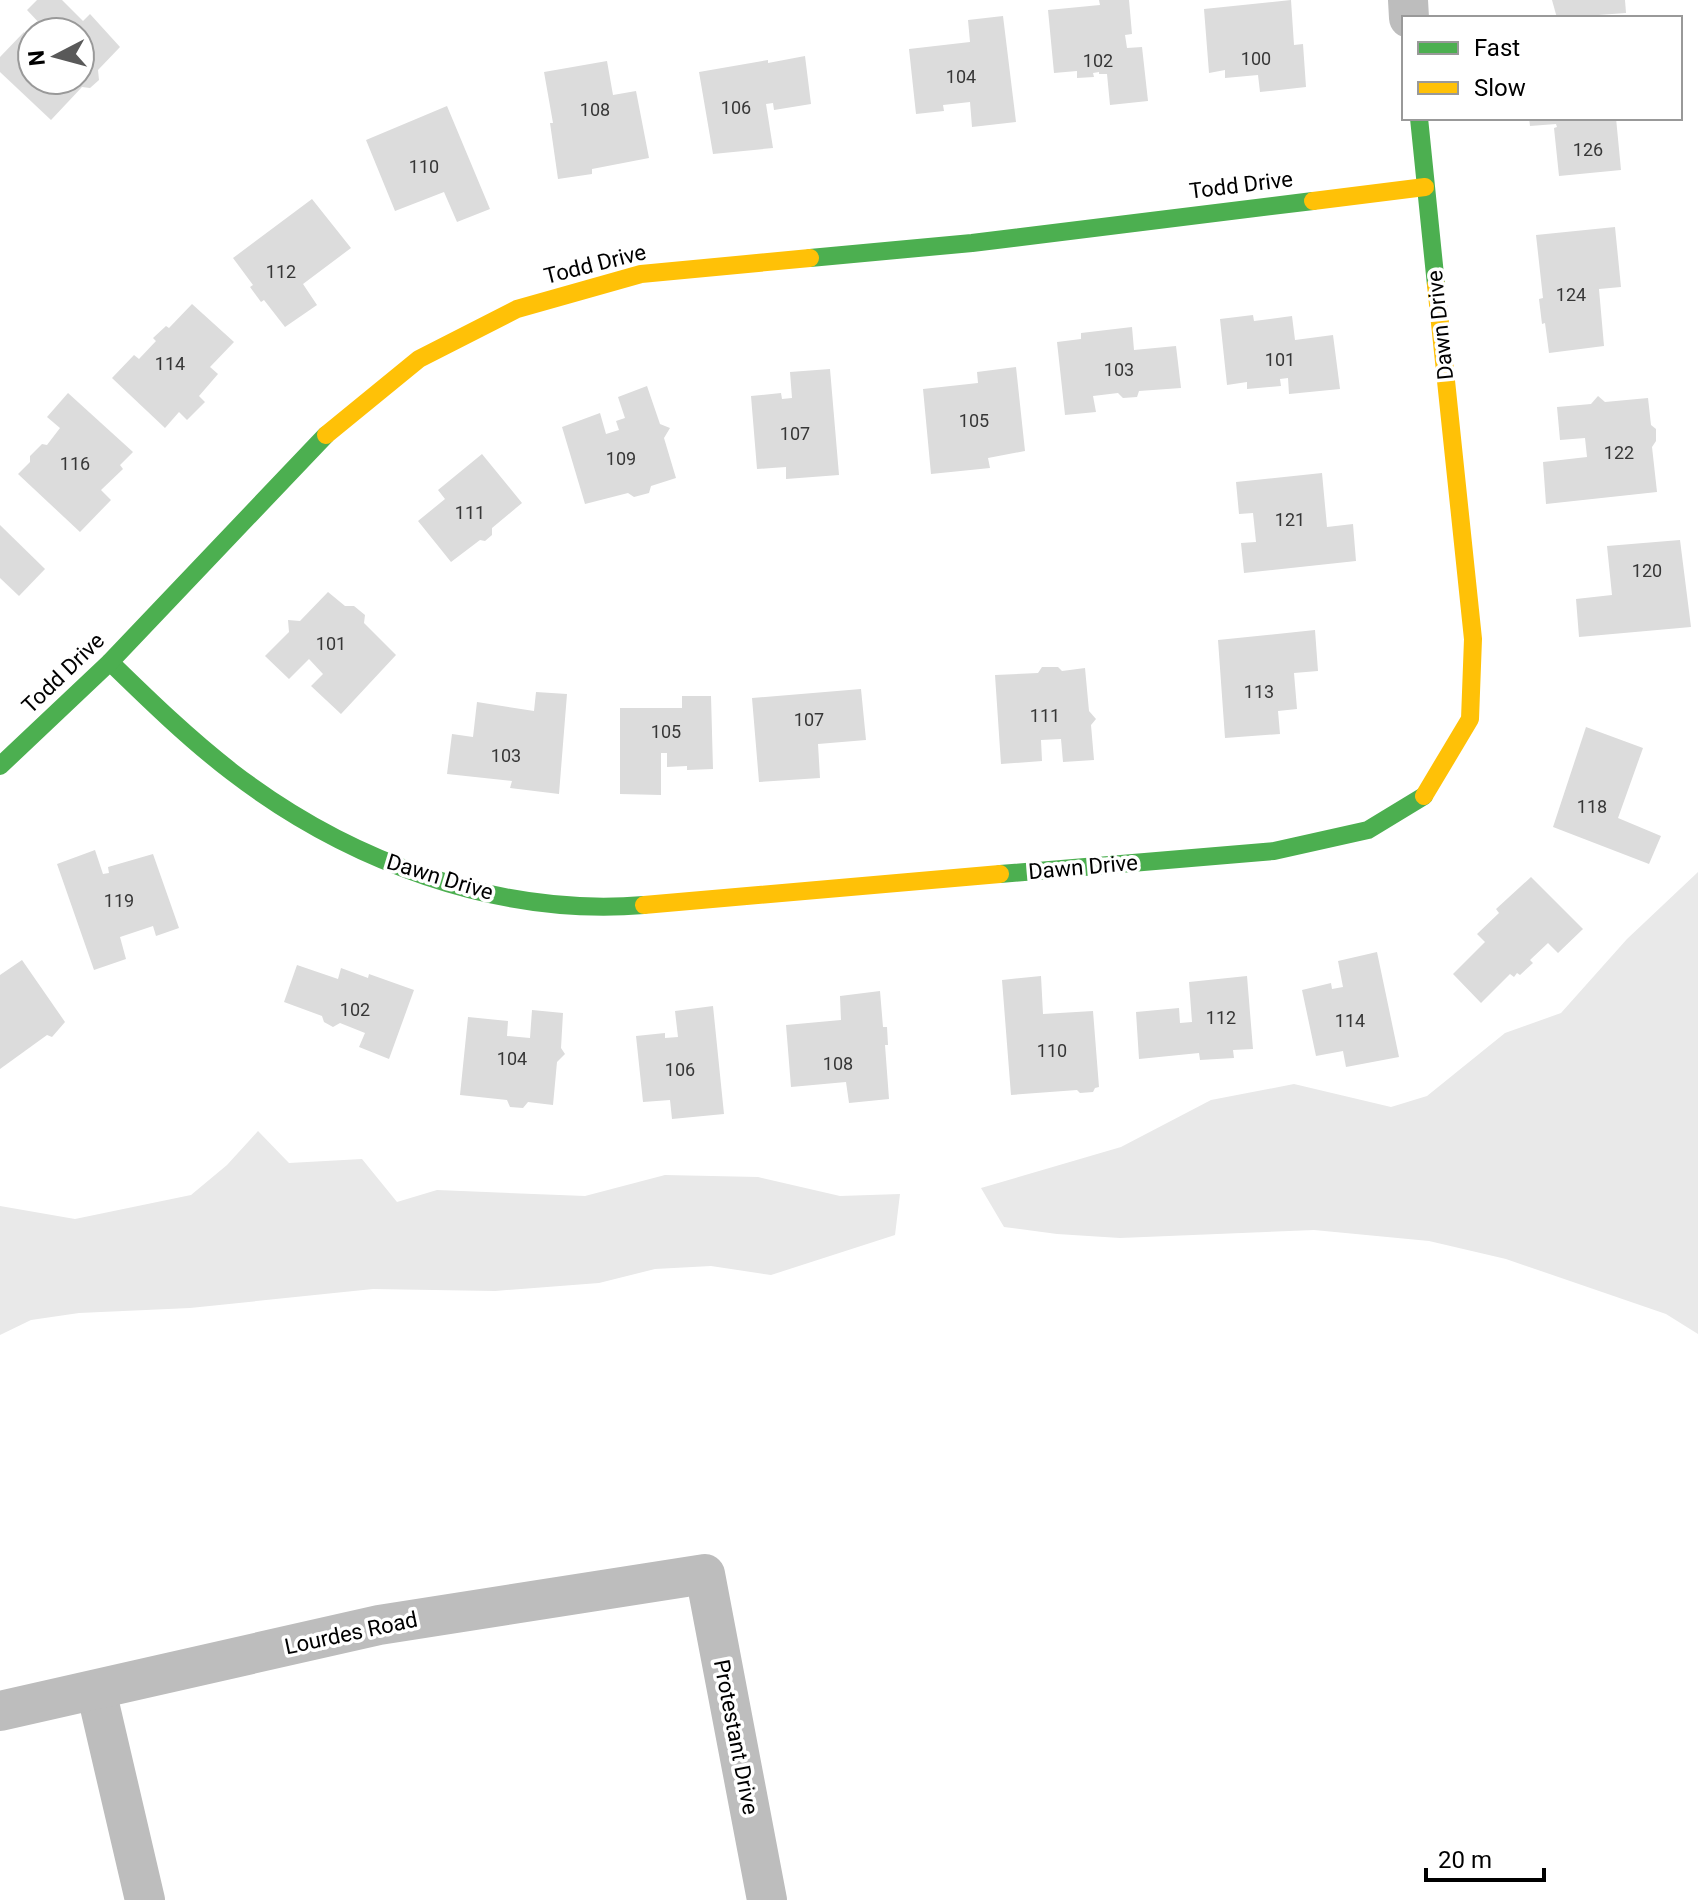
<svg xmlns="http://www.w3.org/2000/svg" width="1698" height="1900" font-family="Roboto,sans-serif">
<style>
.green{fill:#e9e9e9}
.building{fill:#dcdcdc}
.lines{fill:none;stroke-linecap:round;stroke-linejoin:round}
.street{stroke:#bdbdbd;stroke-width:40}
.fast{stroke:#4caf50;stroke-width:18}
.slow{stroke:#ffc107;stroke-width:18}
.labels{text-anchor:middle;dominant-baseline:central;stroke-width:7;stroke-linejoin:round;paint-order:stroke}
.number-label{font-size:18px;fill:#373737}
.street-label{font-size:22px;fill:#000;stroke:#fff}
</style>
<rect width="100%" height="100%" fill="#fff"/>
<g class="green">
<path d="M1698 872V1334L1666 1314 1506 1259 1429 1241 1314 1230 1120 1238 1057 1234 1004 1227 981 1188 1121 1147 1211 1100 1294 1084 1391 1107 1427 1096 1505 1033 1561 1013 1627 939Z"/>
<path d="M258 1131 289 1163 362 1159 397 1202 437 1190 585 1196 665 1175 758 1177 840 1196 900 1194 895 1235 771 1275 711 1266 655 1269 599 1283 495 1291 373 1289 190 1308 79 1313 31 1320 0 1335V1206L75 1219 191 1195 227 1165Z"/>
</g>
<g class="building">
<path d="M37 0H62L83 21 90 14 120 47 98 70 99 80 90 88 82 87 51 120 0 72V57L24 32 32 41V80H80V32H40L44 28 27 10Z"/>
<path d="M1099 0H1129L1132 34 1125 35 1127 48 1142 47 1148 101 1110 105 1107 74H1099V72L1093 73 1094 77 1077 78V71L1054 73 1048 10 1100 5Z"/>
<path d="M1291 0 1294 45 1303 44 1306 87 1260 92 1258 75 1225 78V70L1209 73 1204 9Z"/>
<path d="M1552 0H1625L1626 13 1557 18Z"/>
<path d="M1003 16 1016 122 972 127 970 102 943 105 944 111 916 114 909 49 970 42 968 20Z"/>
<path d="M805 56 811 104 774 110 773 103 766 104 773 148 713 154 699 72 768 60V63Z"/>
<path d="M607 61 613 95 636 91 649 158 592 169V174L558 179 550 123H553L544 72Z"/>
<path d="M447 106 490 209 457 222 444 192 395 211 366 140Z"/>
<path d="M1529 118H1616L1621 170 1559 176 1554 128 1557 127 1556 124 1530 126Z"/>
<path d="M312 199 351 248 303 284 317 305 285 327 264 300 261 302 250 287 253 285 233 258Z"/>
<path d="M1615 227 1621 287 1599 289 1604 346 1549 353 1545 323 1542 324 1539 299 1543 298 1536 235Z"/>
<path d="M192 304 234 342 210 367 218 374 199 396 205 402 187 420 179 412 165 428 112 378 134 355 139 359 156 341 153 338 166 326 169 328Z"/>
<path d="M1253 315 1254 321 1292 316 1295 340 1333 335 1340 389 1289 394 1288 378 1280 379 1281 386 1247 389V382L1227 385 1220 319Z"/>
<path d="M1132 327 1134 350 1176 346 1181 388 1139 391 1137 397 1123 398 1118 393 1093 396 1096 412 1065 415 1057 342 1081 339V333Z"/>
<path d="M1016 367 1025 451 988 458 990 468 931 474 923 389 978 383 977 372Z"/>
<path d="M830 369 839 475 786 479V467L757 469 751 396 781 393 782 399 792 398 790 372Z"/>
<path d="M647 386 660 424 670 428 664 438 676 478 651 486 649 493 634 497 628 493 585 504 562 427 600 413 606 434 619 430 616 421 625 418 618 397Z"/>
<path d="M68 393 133 452 120 465 123 469 101 490 111 500 80 532 18 474 30 462V456L42 444 47 445 60 428 47 417Z"/>
<path d="M1598 396 1605 402 1648 398 1651 425 1656 429V441L1652 447 1657 492 1546 504 1543 462 1587 457 1585 438 1560 440 1557 407 1591 404Z"/>
<path d="M482 454 522 503 492 528V535L485 541 480 540 451 562 418 521 445 499 438 490Z"/>
<path d="M1322 473 1327 527 1353 524 1356 561 1244 573 1241 543 1256 542 1253 513 1239 514 1236 482Z"/>
<path d="M0 525 45 569 19 596 0 578Z"/>
<path d="M1680 540 1691 627 1579 637 1576 599 1612 595 1607 546Z"/>
<path d="M328 592 345 606H354L365 615 364 623 396 655 341 714 311 686 323 674 309 659 289 679 265 656 289 632 288 620 300 621Z"/>
<path d="M1315 630 1318 671 1294 673 1297 709 1278 711 1280 734 1225 738 1218 640Z"/>
<path d="M1042 667H1058L1062 671 1085 668 1089 711 1096 719 1091 725 1094 760 1063 762 1061 739 1041 740 1042 761 1001 764 995 675 1038 673Z"/>
<path d="M861 689 866 740 818 744 820 778 759 782 752 698Z"/>
<path d="M536 692 567 694 559 794 510 788 512 781 447 774 452 734 473 737 477 702 534 711Z"/>
<path d="M682 696H711L713 769 687 770V766L667 767V753H661V795L620 794V708H682Z"/>
<path d="M1586 727 1643 748 1618 818 1661 836 1649 864 1553 827Z"/>
<path d="M95 850 103 874 109 873 108 867 153 854 179 928 156 936 153 926 120 937 126 959 94 970 57 864Z"/>
<path d="M1531 877 1583 929 1558 953 1548 943 1530 960 1533 963 1520 975 1517 973 1514 977 1510 974 1481 1003 1453 974 1485 942 1477 934 1499 913 1496 909Z"/>
<path d="M1377 952 1399 1057 1346 1067 1343 1051 1316 1056 1302 990 1331 983 1332 989 1343 987 1338 961Z"/>
<path d="M22 960 65 1022 52 1037 47 1035 0 1069V975Z"/>
<path d="M297 965 338 979 341 968 368 978 369 974 414 990 389 1059 359 1047 365 1033 340 1023 333 1027 324 1022 322 1016 284 1002Z"/>
<path d="M1041 976 1043 1014 1093 1011 1099 1087 1095 1088 1093 1092 1080 1093 1077 1090 1011 1095 1002 980Z"/>
<path d="M1247 976 1253 1049 1233 1050 1234 1058 1200 1060 1199 1053 1139 1059 1136 1012 1179 1008 1180 1023 1192 1022 1189 982Z"/>
<path d="M880 991 883 1027H887L888 1045H885L889 1099 849 1103 846 1082 791 1087 786 1025 841 1020 840 996Z"/>
<path d="M713 1006 724 1114 672 1119 670 1100 643 1102 636 1036 665 1033V1038L678 1037 675 1011Z"/>
<path d="M532 1010 563 1013 561 1048 565 1054 557 1062 553 1105 528 1102 523 1108 510 1107 507 1100 460 1095 468 1017 508 1021 507 1036 530 1038Z"/>
</g>
<g class="lines">
<g class="street">
<path d="M1408 0 1409 18"/>
<path d="M96 1690 145 1900"/>
<path d="M0 1711 379 1625 705 1574 767 1900"/>
</g>
<g class="fast">
<path d="M1419 118 1436 285"/>
<path d="M810 258 972 243 1313 201"/>
<path d="M110 662C149 700 188 738 232 772 348 861 497 917 644 905"/>
<path d="M0 766 110 662 326 435"/>
<path d="M1000 874 1274 851 1368 830 1424 796"/>
</g>
<g class="slow">
<path d="M1313 201 1425 187"/>
<path d="M326 435 419 359 517 309 641 274 810 258"/>
<path d="M1424 796 1470 719 1473 639 1436 285"/>
<path d="M644 905 1000 874"/>
</g>
</g>
<g class="labels">
<g class="number-label">
<text x="1256" y="58">100</text>
<text x="1098" y="60">102</text>
<text x="961" y="76">104</text>
<text x="736" y="107">106</text>
<text x="595" y="109">108</text>
<text x="1588" y="149">126</text>
<text x="424" y="166">110</text>
<text x="281" y="271">112</text>
<text x="1571" y="294">124</text>
<text x="1280" y="359">101</text>
<text x="170" y="363">114</text>
<text x="1119" y="369">103</text>
<text x="974" y="420">105</text>
<text x="795" y="433">107</text>
<text x="1619" y="452">122</text>
<text x="621" y="458">109</text>
<text x="75" y="463">116</text>
<text x="470" y="512">111</text>
<text x="1290" y="519">121</text>
<text x="1647" y="570">120</text>
<text x="331" y="643">101</text>
<text x="1259" y="691">113</text>
<text x="1045" y="715">111</text>
<text x="809" y="719">107</text>
<text x="666" y="731">105</text>
<text x="506" y="755">103</text>
<text x="1592" y="806">118</text>
<text x="119" y="900">119</text>
<text x="355" y="1009">102</text>
<text x="1221" y="1017">112</text>
<text x="1350" y="1020">114</text>
<text x="1052" y="1050">110</text>
<text x="512" y="1058">104</text>
<text x="838" y="1063">108</text>
<text x="680" y="1069">106</text>
</g>
<g class="street-label">
<text transform="translate(1241 185) rotate(-7)">Todd Drive</text>
<text transform="translate(595 264) rotate(-14)">Todd Drive</text>
<text transform="translate(1440 325) rotate(-96)">Dawn Drive</text>
<text transform="translate(63 673) rotate(-44)">Todd Drive</text>
<text transform="translate(1083 867) rotate(-5)">Dawn Drive</text>
<text transform="translate(440 877) rotate(17)">Dawn Drive</text>
<text transform="translate(351 1633) rotate(-12)">Lourdes Road</text>
<text transform="translate(736 1737) rotate(79)">Protestant Drive</text>
</g>
</g>
<rect x="1402" y="16" width="280" height="104" fill="#ffffff" stroke="#999999" stroke-width="2"/>
<rect x="1418" y="42" width="40" height="12" fill="#4caf50" stroke="#999999" stroke-width="2"/>
<text x="1474" y="56" font-size="24" fill="#000000">Fast</text>
<rect x="1418" y="82" width="40" height="12" fill="#ffc107" stroke="#999999" stroke-width="2"/>
<text x="1474" y="96" font-size="24" fill="#000000">Slow</text>
<g transform="translate(56 56) rotate(264)"><circle r="38" fill="#ffffff" stroke="#999999" stroke-width="2"/>
<path d="M0-6L14 30L0 20L-14 30Z" fill="#595959"/>
<text y="-12" font-size="22" font-weight="bold" text-anchor="middle" fill="#000000">N</text>
</g>
<path d="M1426 1868v12h118v-12" fill="none" stroke="#000000" stroke-width="4"/>
<text x="1438" y="1868" font-size="24" fill="#000000" stroke="#ffffff" stroke-width="6" paint-order="stroke">20 m</text>
</svg>
